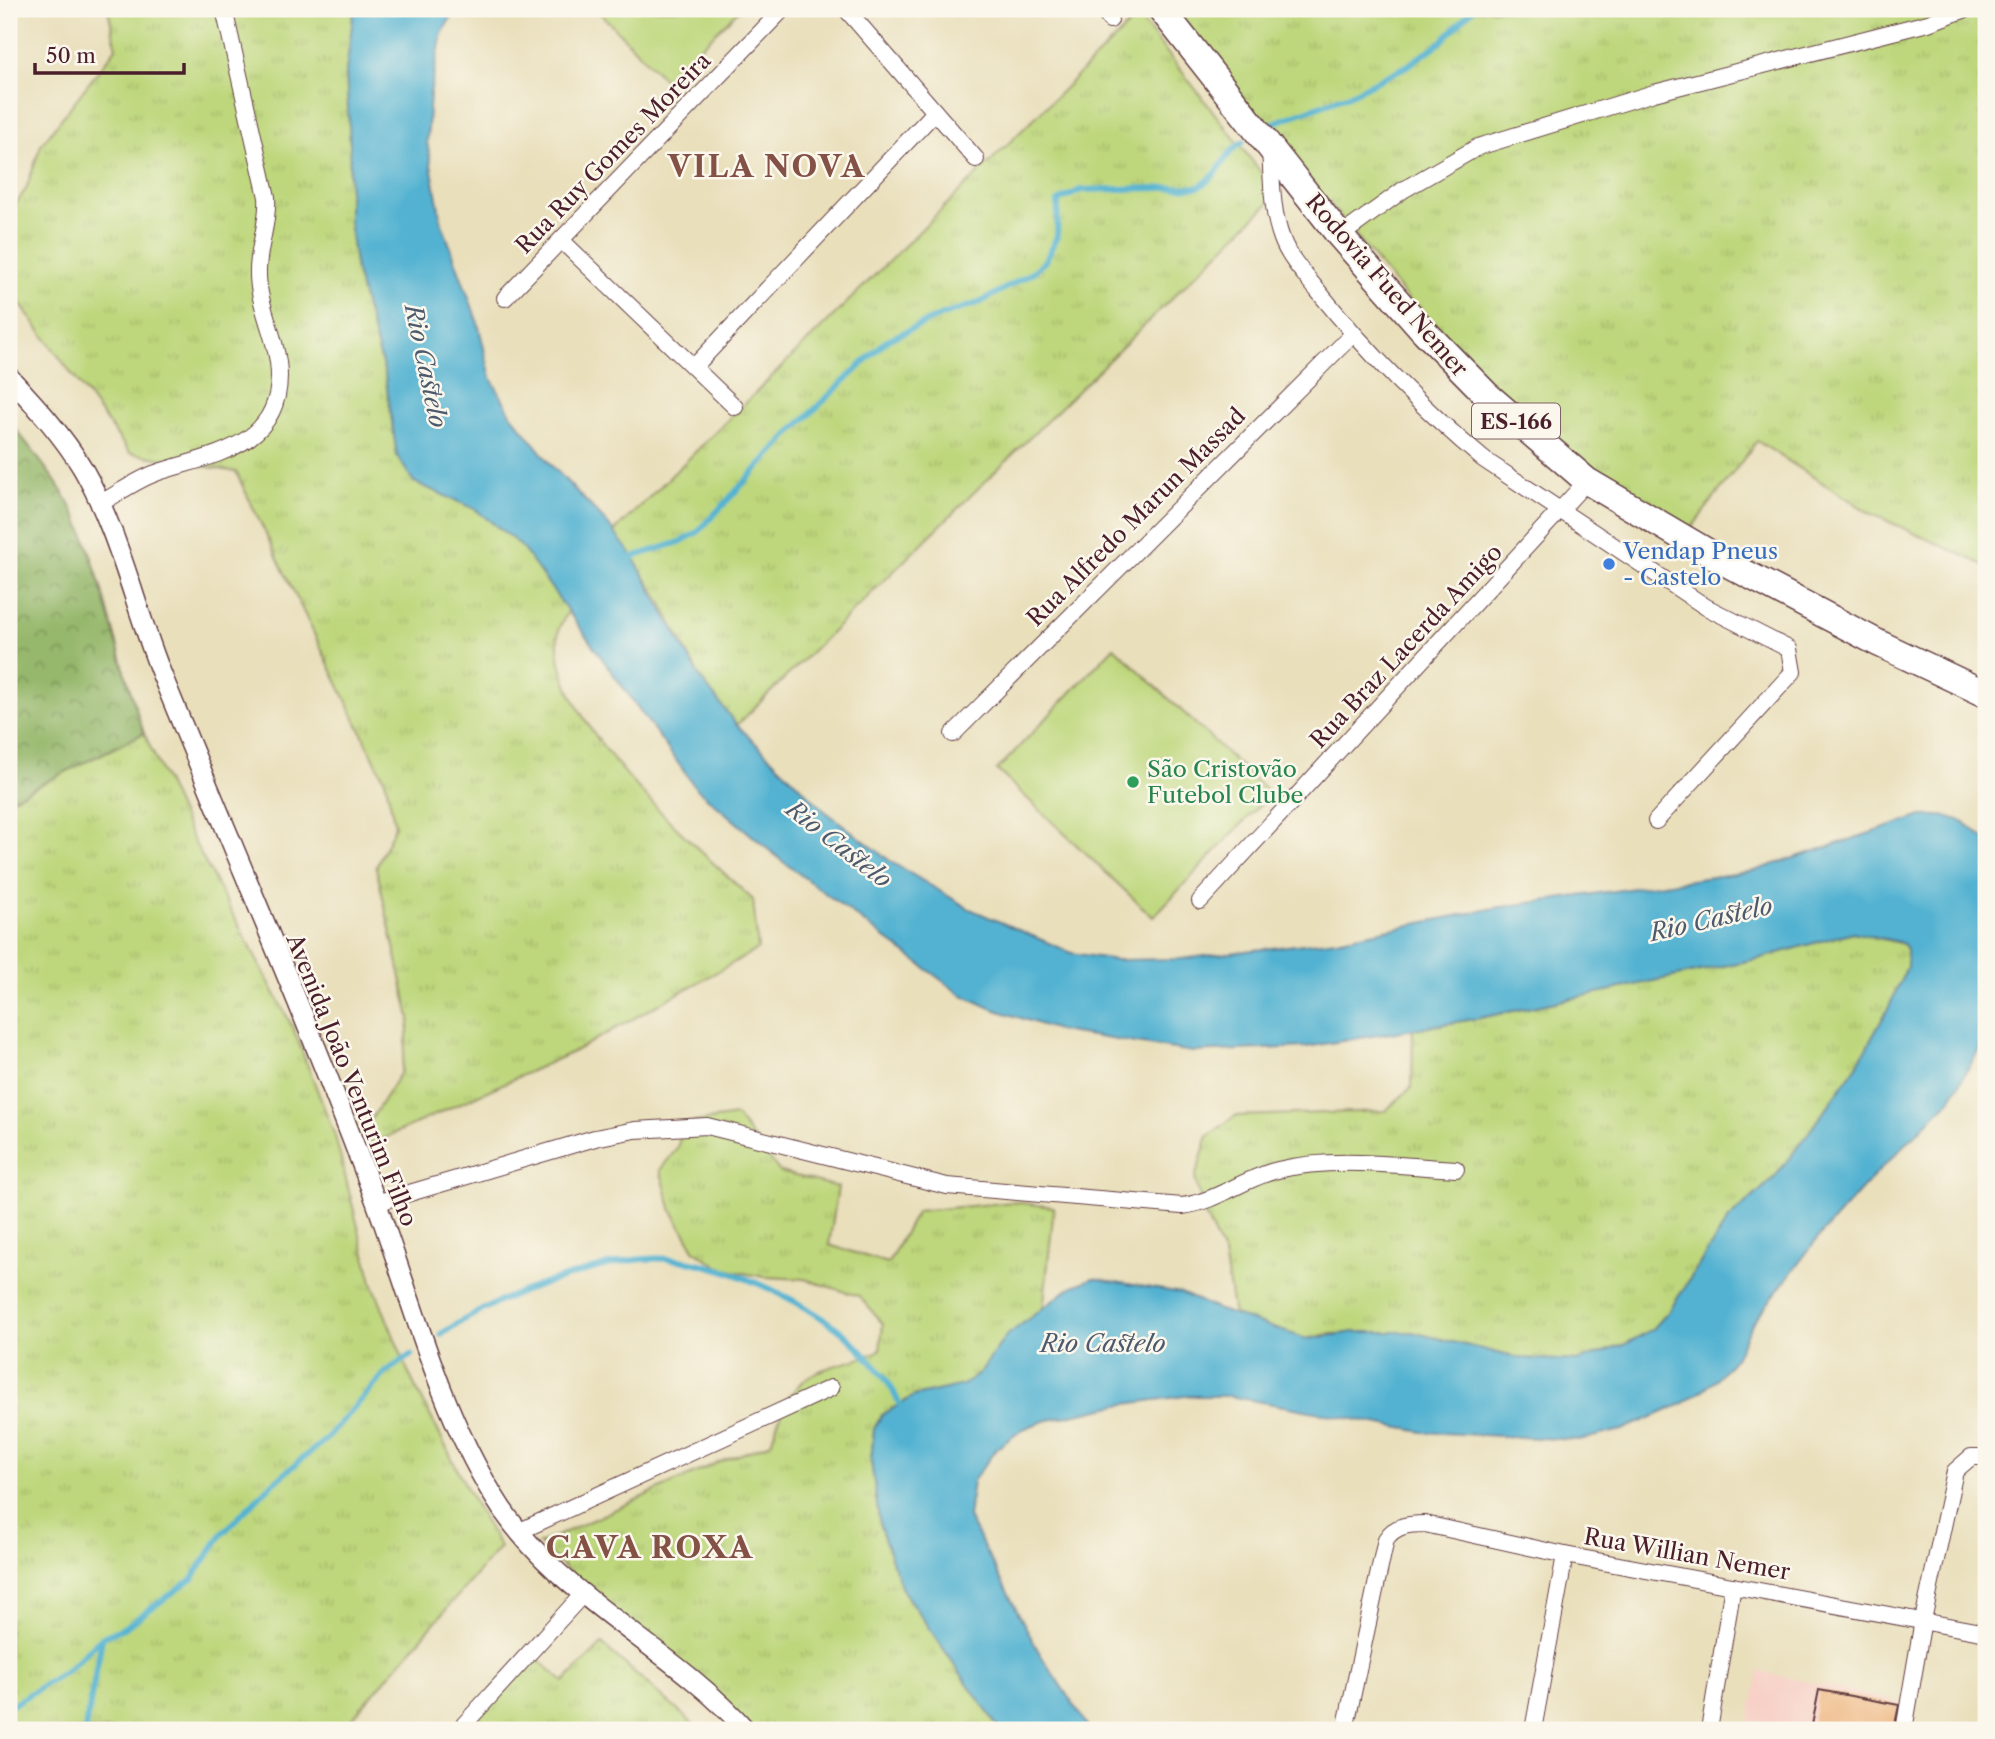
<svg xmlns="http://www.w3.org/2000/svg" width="1995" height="1739" font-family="'Libre Caslon Text',serif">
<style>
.built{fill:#f7d1c7}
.grass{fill:url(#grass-tufts);stroke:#847b54;stroke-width:2}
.forest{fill:url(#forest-crowns);stroke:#706c4c;stroke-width:2}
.green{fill:#bed77c;stroke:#847b54;stroke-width:2}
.water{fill:#52b2d1;stroke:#4e687e;stroke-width:2}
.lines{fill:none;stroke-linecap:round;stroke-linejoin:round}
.stream{stroke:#52b2d1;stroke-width:6}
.building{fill:#edaf75}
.minor-casing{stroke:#623c41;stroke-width:18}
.tertiary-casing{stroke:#623c41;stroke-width:22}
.primary-casing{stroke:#623c41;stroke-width:29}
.minor{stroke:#fff;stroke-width:16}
.tertiary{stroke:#fff;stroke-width:19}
.primary{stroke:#fff;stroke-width:26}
.shop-dot{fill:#3f7fe0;stroke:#fbf7ec;stroke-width:2.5}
.leisure-dot{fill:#2e9e5b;stroke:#fbf7ec;stroke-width:2.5}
.labels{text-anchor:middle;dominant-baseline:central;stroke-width:5;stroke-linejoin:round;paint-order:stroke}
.shield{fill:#fbf7ec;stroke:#7f6065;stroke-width:2}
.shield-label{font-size:21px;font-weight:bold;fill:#4a1f2b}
.street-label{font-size:23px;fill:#4a1f2b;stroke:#fbf7ec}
.shop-label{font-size:23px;fill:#366cbe;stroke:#fbf7ec;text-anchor:start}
.leisure-label{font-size:23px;fill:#27864d;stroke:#fbf7ec;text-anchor:start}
.water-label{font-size:24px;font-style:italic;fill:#4d5a6d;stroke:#fbf7ec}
.district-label{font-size:30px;font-weight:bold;letter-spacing:2px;fill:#835145;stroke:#fbf7ec}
</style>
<defs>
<pattern id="grass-tufts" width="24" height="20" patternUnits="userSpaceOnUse" patternTransform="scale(1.75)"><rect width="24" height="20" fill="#bed77c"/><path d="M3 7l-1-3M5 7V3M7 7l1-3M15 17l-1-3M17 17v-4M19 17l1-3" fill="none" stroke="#a5b86b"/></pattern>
<pattern id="forest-crowns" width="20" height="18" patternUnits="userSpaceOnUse" patternTransform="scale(1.75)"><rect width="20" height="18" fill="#96b86c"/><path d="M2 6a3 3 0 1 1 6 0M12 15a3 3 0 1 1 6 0" fill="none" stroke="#7c9559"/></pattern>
</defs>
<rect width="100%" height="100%" fill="#fbf7ec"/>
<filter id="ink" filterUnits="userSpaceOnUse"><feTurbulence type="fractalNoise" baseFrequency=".0143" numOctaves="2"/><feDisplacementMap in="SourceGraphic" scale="14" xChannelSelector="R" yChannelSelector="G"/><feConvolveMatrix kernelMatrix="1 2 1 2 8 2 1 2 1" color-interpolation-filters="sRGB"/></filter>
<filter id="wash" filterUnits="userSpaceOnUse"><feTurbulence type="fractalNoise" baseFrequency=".00686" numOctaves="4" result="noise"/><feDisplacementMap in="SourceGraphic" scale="28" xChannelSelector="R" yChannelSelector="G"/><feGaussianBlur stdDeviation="1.57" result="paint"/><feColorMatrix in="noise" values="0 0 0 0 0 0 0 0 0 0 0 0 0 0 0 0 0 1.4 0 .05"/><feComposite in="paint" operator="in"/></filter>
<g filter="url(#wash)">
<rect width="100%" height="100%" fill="#e9dfbb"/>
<path class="built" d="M1759 1671 1902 1703 1897 1730H1747Z"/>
<g class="grass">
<path d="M108 9H354L346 72 350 145 349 219 356 272 385 374 397 456 414 482 475 509 520 545 569 610C566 616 560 623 559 629 543 717 694 844 753 900L758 949 575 1051 371 1144 367 1126 401 1072 410 1018 376 867 395 826 386 783 236 472 130 453 9 289V214L26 189 41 145 116 48Z"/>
<path d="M1170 9H1986V566L1870 513 1757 441 1681 542 1468 373Z"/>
<path d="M1138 16 1278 194 737 725 701 679 659 598 614 532Z"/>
<path d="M144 733 191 836 293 1028 335 1136 372 1282 410 1376 477 1508 500 1547 342 1730H9V800Z"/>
<path d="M1853 932 1903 944 1907 949V967L1889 1007 1857 1065 1818 1120 1775 1177 1727 1221 1670 1310 1653 1329 1624 1345 1577 1361 1519 1358 1412 1332 1328 1334 1307 1339 1234 1315 1224 1255 1205 1215 1195 1178 1208 1136 1235 1116 1385 1111 1412 1087 1413 1029 1480 1018 1761 958Z"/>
<path d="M736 1116 780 1172 838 1187 829 1245 888 1263 917 1211 1013 1202 1054 1207 1043 1311 1006 1337 979 1374 963 1386 914 1396 882 1415 874 1429 871 1461 880 1526 902 1589 1000 1730H745L539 1544 717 1463 771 1443C781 1411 789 1383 822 1370 842 1362 861 1361 880 1350L883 1324 859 1296 804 1279 765 1277 723 1269 695 1251 672 1211 660 1170 678 1147 682 1124Z"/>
<path d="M602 1644 700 1730H489L474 1709 527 1650 564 1682Z"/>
</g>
<path class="forest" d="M9 420C34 454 65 488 81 527 107 594 120 666 144 733L9 800Z"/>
<g class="green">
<path d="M596 9H740L666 81Z"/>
<path d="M1114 647 1270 794 1153 917 997 770Z"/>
</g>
<path class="water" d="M354 9H456L442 33 430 94 427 142 441 221 478 323 491 378 511 414 552 466 606 522 632 555 701 679 737 725 825 811 893 863 970 909 1072 953 1116 960 1181 959 1336 940 1495 908 1754 871 1922 816C1953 814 1964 819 1986 840V1036L1973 1060 1950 1100 1869 1181 1818 1238 1751 1325 1735 1358 1714 1382 1682 1404 1622 1430 1579 1440 1423 1432 1229 1396H1185L1118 1405 1044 1421 1023 1429 996 1449 973 1481 968 1517 1040 1654 1090 1730H1000L902 1589 880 1526 871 1461 874 1429 882 1415 914 1396 963 1385 979 1374 1006 1336 1071 1287 1093 1278 1181 1293 1219 1310 1307 1339 1354 1332H1412L1518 1358 1577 1361 1624 1345 1653 1329 1670 1310 1727 1221 1775 1177 1818 1120 1857 1065 1889 1007 1907 967V949L1903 943 1853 932 1761 958 1480 1018 1306 1047 1193 1052 1060 1031 993 1009 960 994 782 861 696 788 520 545 475 509 414 482 397 456 385 374 356 272 349 219 350 145 346 72Z"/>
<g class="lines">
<g class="stream">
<path d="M1273 123 1349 95 1407 66 1441 42 1473 9"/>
<path d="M626 559 680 542 698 532 791 432 887 340 940 316 981 302 1032 273 1046 260 1057 236 1058 201 1081 190 1199 187C1223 173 1222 155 1243 142"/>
<path d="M441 1334C479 1309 518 1291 562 1278 589 1270 616 1261 645 1259 707 1254 789 1293 838 1329 853 1340 883 1373 892 1389 896 1395 896 1401 902 1407"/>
<path d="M9 1707 66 1671 103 1637 125 1627 192 1579 222 1534 273 1483 325 1440 387 1371 411 1355"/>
<path d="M85 1730 102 1639"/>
</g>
</g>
<g id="blocks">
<path class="building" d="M1819 1690 1899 1705 1894 1730H1811Z"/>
</g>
</g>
<g filter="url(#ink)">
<use href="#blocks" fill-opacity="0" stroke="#623c41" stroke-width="2"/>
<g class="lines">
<defs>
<g id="minor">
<path d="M846 9 976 159"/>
<path d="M1102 9 1110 20"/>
<path d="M1270 149C1272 179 1271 210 1282 239 1289 258 1305 275 1318 291 1367 352 1423 409 1483 459L1706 607 1789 649 1793 672 1656 821"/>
<path d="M1340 236 1403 190 1478 147 1654 93 1928 23 1966 9"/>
<path d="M561 240 735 407"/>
<path d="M505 298 783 9"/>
<path d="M694 367 935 112"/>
<path d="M99 504C118 494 136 480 156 473 208 455 279 449 279 376 279 340 257 306 258 271 258 246 269 223 267 197L224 9"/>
<path d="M953 734 1353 334"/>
<path d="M1200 901 1587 481"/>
<path d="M376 1203 595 1138 635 1130 707 1126 947 1186 1182 1206C1216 1202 1244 1178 1278 1170 1335 1156 1398 1166 1456 1169"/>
<path d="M518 1532 831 1388"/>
<path d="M459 1730 583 1594"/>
<path d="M1345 1730 1386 1539C1395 1525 1410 1524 1425 1524L1565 1555 1986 1633"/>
<path d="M1533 1730 1565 1555"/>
<path d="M1709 1730 1733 1586"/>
<path d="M1904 1730 1923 1620 1955 1471 1971 1457H1986"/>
</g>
<path id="tertiary" d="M9 377C35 405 63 435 83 469 119 532 135 608 162 675 234 851 310 1025 376 1202 412 1300 438 1405 493 1495 553 1596 669 1644 746 1730"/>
<path id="primary" d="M1161 9 1340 236 1423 330 1486 394 1587 481 1726 563 1878 643 1986 694"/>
</defs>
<use href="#minor" class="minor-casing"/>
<use href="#tertiary" class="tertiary-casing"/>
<use href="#primary" class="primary-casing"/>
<use href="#minor" class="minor"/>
<use href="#tertiary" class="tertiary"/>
<use href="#primary" class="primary"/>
</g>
</g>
<circle class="shop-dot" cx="1609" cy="564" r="7"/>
<circle class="leisure-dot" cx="1133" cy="782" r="7"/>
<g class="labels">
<rect class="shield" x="1472" y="403.5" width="88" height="35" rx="5"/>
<g class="shield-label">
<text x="1516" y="421">ES-166</text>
</g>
<g class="street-label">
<text transform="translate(613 153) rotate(-46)">Rua Ruy Gomes Moreira</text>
<text transform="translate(1387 285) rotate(49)">Rodovia Fued Nemer</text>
<text transform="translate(1136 517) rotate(-45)">Rua Alfredo Marun Massad</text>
<text transform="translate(1406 646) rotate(-47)">Rua Braz Lacerda Amigo</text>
<text transform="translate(352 1080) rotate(68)">Avenida João Venturim Filho</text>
<text transform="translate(1687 1554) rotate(10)">Rua Willian Nemer</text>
</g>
<g class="shop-label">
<text x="1623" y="551">Vendap Pneus<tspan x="1623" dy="26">- Castelo</tspan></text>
</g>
<g class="leisure-label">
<text x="1147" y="769">São Cristovão<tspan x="1147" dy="26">Futebol Clube</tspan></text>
</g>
<g class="water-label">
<text transform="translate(426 366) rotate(78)">Rio Castelo</text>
<text transform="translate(839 844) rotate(38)">Rio Castelo</text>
<text transform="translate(1711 919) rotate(-13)">Rio Castelo</text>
<text x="1103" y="1343">Rio Castelo</text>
</g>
<g class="district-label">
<text x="767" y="166">VILA NOVA</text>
<text x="650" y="1547">CAVA ROXA</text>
</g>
</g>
<rect width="1995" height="1739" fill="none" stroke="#fbf7ec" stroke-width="35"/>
<path d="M35 63v10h149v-10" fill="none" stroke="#4a1f2b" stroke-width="3.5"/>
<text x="46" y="63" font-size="21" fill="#4a1f2b" stroke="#fbf7ec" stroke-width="5" paint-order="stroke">50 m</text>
</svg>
